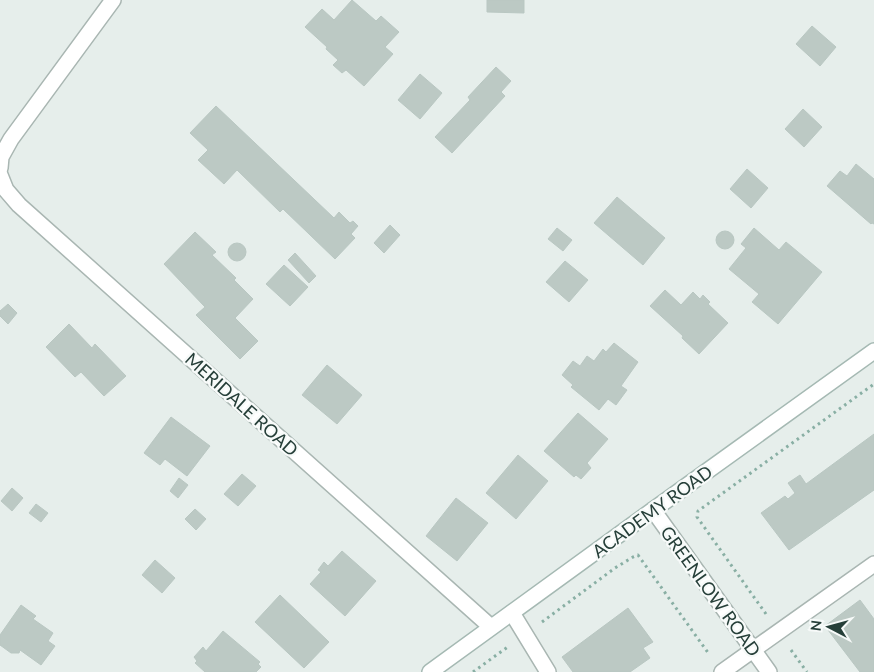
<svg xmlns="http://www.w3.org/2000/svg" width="874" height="672" font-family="Lato,sans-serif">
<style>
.building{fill:#bcc9c4;stroke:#b9c7c2}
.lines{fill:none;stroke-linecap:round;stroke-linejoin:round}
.service-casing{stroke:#a9b6b2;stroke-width:18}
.minor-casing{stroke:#a9b6b2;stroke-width:18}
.secondary-casing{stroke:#a5b9b3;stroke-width:18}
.path{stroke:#89afa4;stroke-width:3;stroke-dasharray:2.5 4;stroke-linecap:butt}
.service{stroke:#fff;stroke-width:15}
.minor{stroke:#fff;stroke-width:15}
.secondary{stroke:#fff;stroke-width:15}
.labels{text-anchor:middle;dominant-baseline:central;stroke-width:4.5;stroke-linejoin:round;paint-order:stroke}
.street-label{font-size:18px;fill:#263f39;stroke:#f7faf9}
</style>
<rect width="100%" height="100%" fill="#e6eeeb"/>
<g class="building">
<path d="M352 0 376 21 381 16 399 32 385 47 393 54 364 86 346 70 342 73 333 65 338 60 326 49 327 47 305 27 322 9 334 20Z"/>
<path d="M487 0H524V13L487 12Z"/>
<path d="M812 26 836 47 820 66 796 44Z"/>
<path d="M496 67 511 81 501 92 505 96 452 153 435 137 470 100 468 97Z"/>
<path d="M420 74 442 93 420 119 398 100Z"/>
<path d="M216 106 334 218 339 212 350 223 353 221 358 226 351 234 355 238 335 259 283 209 280 212 237 170 224 184 198 160 208 150 190 133Z"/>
<path d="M803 109 822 127 804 147 785 129Z"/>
<path d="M856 164 874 179V224L872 223 871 224 827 186 840 171 847 176Z"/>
<path d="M747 169 768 188 751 208 730 189Z"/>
<path d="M617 197 665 238 643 265 594 223Z"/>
<path d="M390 225 400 235 384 253 374 243Z"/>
<path d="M557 228 572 240 563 251 548 239Z"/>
<path d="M754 228 779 250 786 242 822 272 778 324 752 302 759 294 729 269 746 248 741 244Z"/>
<circle cx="725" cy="240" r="9"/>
<path d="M195 232 216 252 212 255 236 278 234 280 253 299 235 318 258 341 240 359 196 315 205 307 164 264Z"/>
<circle cx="237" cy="252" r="9"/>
<path d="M295 253 316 276 309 283 288 260Z"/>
<path d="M565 261 588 280 569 302 546 282Z"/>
<path d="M284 265 308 287 290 306 266 284Z"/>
<path d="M665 290 681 305 693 292 700 299 703 295 710 302 708 304 728 323 699 354 682 338 683 336 650 306Z"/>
<path d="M8 304 17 313 8 324 0 316V311Z"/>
<path d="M69 324 92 348 95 344 126 376 104 396 81 372 75 377 46 347Z"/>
<path d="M614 343 638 362 621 386 627 390 616 405 608 399 599 410 571 387 573 385 562 375 573 361 580 366 587 356 594 361 603 349 606 352Z"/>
<path d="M327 365 362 395 337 424 302 395Z"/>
<path d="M578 413 608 439 587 463 591 468 581 479 576 475 574 477 544 451Z"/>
<path d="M171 417 210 446 187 476 165 459 160 465 144 453Z"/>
<path d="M874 434V490L789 550 761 513 785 496 788 499 795 493 788 483 800 475 806 484Z"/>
<path d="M518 455 548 481 516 519 486 493Z"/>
<path d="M242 474 256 486 238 506 224 494Z"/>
<path d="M179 478 188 485 178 498 170 491Z"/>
<path d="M12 488 23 498 12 511 1 501Z"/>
<path d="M456 498 488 523 457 561 426 536Z"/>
<path d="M36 504 48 513 41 522 29 513Z"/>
<path d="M195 509 206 519 196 530 185 519Z"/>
<path d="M342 551 376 581 345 616 310 584 321 572 318 570 324 562 328 566Z"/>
<path d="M155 560 175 578 162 593 142 575Z"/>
<path d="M280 595 329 642 304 668 255 622Z"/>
<path d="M860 600 874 619V672H860L825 626Z"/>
<path d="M21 605 36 616 33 619 53 633 48 641 55 646 41 665 20 650 19 653H11L0 645V635Z"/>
<path d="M628 608 653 642 643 648 650 658 630 672H573L562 657Z"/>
<path d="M223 631 260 662 258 664 261 667 256 672H205L195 663 197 661 194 657 203 647 206 651Z"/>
</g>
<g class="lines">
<defs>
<g id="service">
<path d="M512 613 548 672"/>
<path d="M722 672 874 564"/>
</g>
<g id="minor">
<path d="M0 168 1 157 11 139 113 0"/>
<path d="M0 175 6 190 19 205 491 627"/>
<path d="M653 510 769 672"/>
</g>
<path id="secondary" d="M430 672 653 510 874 351"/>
</defs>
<use href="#service" class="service-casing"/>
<use href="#minor" class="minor-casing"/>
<use href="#secondary" class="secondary-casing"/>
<g class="path">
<path d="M766 614 697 517 698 511 874 384"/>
<path d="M542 622 615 568 633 557 638 555 709 654"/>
<path d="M791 650 807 672"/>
<path d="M473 672 509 646"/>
</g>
<use href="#service" class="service"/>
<use href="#minor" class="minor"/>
<use href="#secondary" class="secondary"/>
</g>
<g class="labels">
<g class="street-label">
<text transform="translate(242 404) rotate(42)">MERIDALE ROAD</text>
<text transform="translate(652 511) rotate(-36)">ACADEMY ROAD</text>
<text transform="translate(711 591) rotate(54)">GREENLOW ROAD</text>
</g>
</g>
<g transform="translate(829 627) rotate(276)" stroke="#f7faf9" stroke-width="4" paint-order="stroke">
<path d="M0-4L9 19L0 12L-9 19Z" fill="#263f39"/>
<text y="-8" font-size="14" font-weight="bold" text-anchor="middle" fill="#263f39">N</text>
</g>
</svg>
